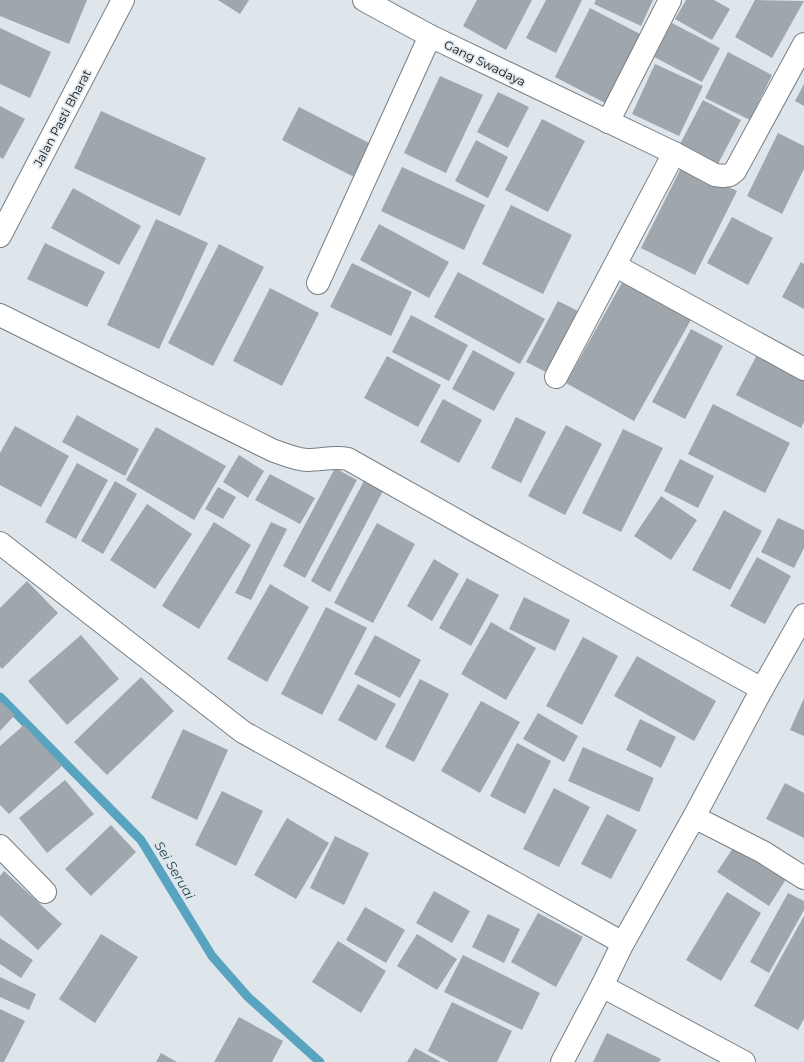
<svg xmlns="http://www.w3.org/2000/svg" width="804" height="1062" font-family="Montserrat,sans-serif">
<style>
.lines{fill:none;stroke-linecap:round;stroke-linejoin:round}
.stream{stroke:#58a3c0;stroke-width:9}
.building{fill:#9fa7ad}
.minor-casing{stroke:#787f85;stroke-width:24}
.minor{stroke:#fff;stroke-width:22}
.labels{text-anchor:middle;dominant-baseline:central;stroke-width:3.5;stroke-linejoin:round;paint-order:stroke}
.street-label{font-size:12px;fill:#101214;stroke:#dee6ec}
.water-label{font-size:13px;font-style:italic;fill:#193c49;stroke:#dee6ec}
</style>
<rect width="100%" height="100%" fill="#dee6ec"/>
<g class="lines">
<path class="stream" d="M0 697 141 840 212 956 248 997 320 1062"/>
</g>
<g class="building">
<path d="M0 0H87L69 44 0 16Z"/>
<path d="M218 0H249L240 14Z"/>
<path d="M477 0H532L506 50 463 26Z"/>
<path d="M546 0H582L556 53 526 38Z"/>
<path d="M596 0H653L641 26 594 4Z"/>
<path d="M686 0H714L730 9 712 40 675 19Z"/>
<path d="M755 0 804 1 772 58 735 37Z"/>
<path d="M590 8 642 35 607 104 555 77Z"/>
<path d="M672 23 720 48 702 82 654 57Z"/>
<path d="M0 28 51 52 30 98 0 84Z"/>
<path d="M728 52 772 75 750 120 705 98Z"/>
<path d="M655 64 703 86 679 136 632 114Z"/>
<path d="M440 76 483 95 446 173 404 153Z"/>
<path d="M804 84V106L795 101Z"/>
<path d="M498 92 529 107 508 148 477 132Z"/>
<path d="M703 100 741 120 718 164 680 144Z"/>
<path d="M0 106 25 119 3 159 0 157Z"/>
<path d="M299 107 375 146 358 179 282 140Z"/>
<path d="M101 111 206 158 180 216 74 168Z"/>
<path d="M542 119 585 141 548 212 505 190Z"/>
<path d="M778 133 804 146V169L782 214 747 196Z"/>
<path d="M476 140 508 157 488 198 455 181Z"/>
<path d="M683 164 737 191 695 275 641 248Z"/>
<path d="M402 167 485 205 464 250 381 211Z"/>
<path d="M73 188 141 226 119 265 51 228Z"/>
<path d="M511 205 572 235 543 294 482 264Z"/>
<path d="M732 217 773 238 748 285 707 263Z"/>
<path d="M156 219 208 243 159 349 107 325Z"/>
<path d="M379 224 449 262 429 298 360 260Z"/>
<path d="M45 243 105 272 87 307 27 279Z"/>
<path d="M219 244 264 267 213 366 168 343Z"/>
<path d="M801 262 804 264V309L782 297Z"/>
<path d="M352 263 412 292 391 336 330 307Z"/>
<path d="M458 272 545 319 520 364 434 317Z"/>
<path d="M624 279 692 318 634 421 566 383Z"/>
<path d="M270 288 319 313 282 386 233 361Z"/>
<path d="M558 301 584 314 552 375 526 362Z"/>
<path d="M411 315 468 345 449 381 392 352Z"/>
<path d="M691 329 723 346 685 419 652 402Z"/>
<path d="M760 349 804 372V422L801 428 736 395Z"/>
<path d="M473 350 515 373 494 411 452 389Z"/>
<path d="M387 356 441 385 418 427 364 398Z"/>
<path d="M443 399 482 420 459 463 420 442Z"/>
<path d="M713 404 790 443 765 493 688 454Z"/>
<path d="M77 415 139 449 125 476 62 442Z"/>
<path d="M516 417 546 432 521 483 491 468Z"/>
<path d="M566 425 602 444 565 515 528 496Z"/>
<path d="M15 426 69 456 41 507 0 485V453Z"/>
<path d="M156 427 226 466 194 520 126 480Z"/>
<path d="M623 429 663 448 621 532 582 513Z"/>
<path d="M239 455 264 471 248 498 223 482Z"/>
<path d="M680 459 714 476 698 508 664 491Z"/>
<path d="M77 463 108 480 76 539 45 522Z"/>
<path d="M335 468 357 480 305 578 283 566Z"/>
<path d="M270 474 315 498 300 524 255 500Z"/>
<path d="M365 479 384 489 330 592 311 581Z"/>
<path d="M115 481 137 494 103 554 81 541Z"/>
<path d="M218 487 236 497 223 519 205 509Z"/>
<path d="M661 496 697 520 671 560 634 536Z"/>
<path d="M147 504 192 534 155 589 110 560Z"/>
<path d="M724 510 762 531 730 590 692 570Z"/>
<path d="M778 518 804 530V548L794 568 761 552Z"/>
<path d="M214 522 251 545 199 629 162 606Z"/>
<path d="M271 522 287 529 251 600 235 593Z"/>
<path d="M377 523 415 544 373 623 334 603Z"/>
<path d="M757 557 791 576 765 624 730 606Z"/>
<path d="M434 559 459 574 432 621 407 606Z"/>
<path d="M467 578 499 595 471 646 439 628Z"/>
<path d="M27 581 58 613 2 669 0 667V608Z"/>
<path d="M270 584 309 607 267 682 227 659Z"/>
<path d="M524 597 570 620 555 651 509 629Z"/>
<path d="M326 607 367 628 322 715 281 694Z"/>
<path d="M491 622 536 648 506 700 461 674Z"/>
<path d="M81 635 119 679 67 725 28 681Z"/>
<path d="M375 635 421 660 400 698 354 674Z"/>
<path d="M583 637 618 656 582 725 546 706Z"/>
<path d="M637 656 716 701 694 741 614 696Z"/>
<path d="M141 677 174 711 107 775 74 742Z"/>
<path d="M420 679 449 694 414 762 385 747Z"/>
<path d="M358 684 396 704 376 741 338 720Z"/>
<path d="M804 698V736L790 730Z"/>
<path d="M0 701 15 715 0 731Z"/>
<path d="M481 701 520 722 480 793 441 771Z"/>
<path d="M538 713 578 736 564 762 523 739Z"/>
<path d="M640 719 676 737 661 768 626 750Z"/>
<path d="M24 725 62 766 9 814 0 805V746Z"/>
<path d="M183 729 228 750 197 820 151 798Z"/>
<path d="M517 743 551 761 525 814 490 796Z"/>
<path d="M583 747 654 778 639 812 568 781Z"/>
<path d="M65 780 94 814 47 853 19 818Z"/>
<path d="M785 783 804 793V838L766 819Z"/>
<path d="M554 788 590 807 559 867 523 849Z"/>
<path d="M222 791 263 811 236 866 195 845Z"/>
<path d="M607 814 637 830 611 879 581 864Z"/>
<path d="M287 818 329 843 296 899 254 875Z"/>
<path d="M111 825 136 852 91 896 65 869Z"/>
<path d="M335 836 369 853 344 905 310 888Z"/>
<path d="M737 842 788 876 769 906 717 872Z"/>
<path d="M4 871 62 924 38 950 0 915V876Z"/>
<path d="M434 891 470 911 452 943 416 923Z"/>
<path d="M727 892 761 913 721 981 686 960Z"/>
<path d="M788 893 804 901V910L769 973 750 962Z"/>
<path d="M365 907 405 930 386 963 346 940Z"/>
<path d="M538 913 583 937 556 987 511 962Z"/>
<path d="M488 914 520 929 504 963 472 947Z"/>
<path d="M804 916V1019L798 1030 754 1006Z"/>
<path d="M101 934 138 957 95 1023 59 999Z"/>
<path d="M417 934 457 959 437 990 397 966Z"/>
<path d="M0 938 33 960 21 978 0 964Z"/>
<path d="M338 941 386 971 361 1013 312 982Z"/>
<path d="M463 955 540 993 522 1030 444 992Z"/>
<path d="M0 977 36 994 29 1010 0 997Z"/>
<path d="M452 1002 512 1031 497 1062H449L428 1051Z"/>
<path d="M0 1009 25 1021 4 1062H0Z"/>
<path d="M239 1017 283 1041 272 1062H214Z"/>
<path d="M607 1033 661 1059 659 1062H593Z"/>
<path d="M415 1048 441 1062H407Z"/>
<path d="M161 1053 177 1062H156Z"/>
</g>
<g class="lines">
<defs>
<g id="minor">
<path d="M364 0 430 36 674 153 715 175 723 176 730 175 735 171 804 44"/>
<path d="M608 122 670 0"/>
<path d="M0 236 123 0"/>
<path d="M616 266 804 369"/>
<path d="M318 283 430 36"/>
<path d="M0 315 272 450C283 454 296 460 308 460 322 460 334 456 348 459L481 534 762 689"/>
<path d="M556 377 674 153"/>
<path d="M0 543 243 732 623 943"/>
<path d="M694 817 763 852 804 878"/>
<path d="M0 846 45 892"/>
<path d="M602 986 744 1062"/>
<path d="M562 1062 602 986 623 943 694 817 762 689 804 615"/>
</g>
</defs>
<use href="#minor" class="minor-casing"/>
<use href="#minor" class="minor"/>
</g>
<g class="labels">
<g class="street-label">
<text transform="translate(485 63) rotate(26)">Gang Swadaya</text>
<text transform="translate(62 118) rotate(-62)">Jalan Pasti Bharat</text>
</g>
<g class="water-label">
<text transform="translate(175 870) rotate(59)">Sei Seruai</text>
</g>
</g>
</svg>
